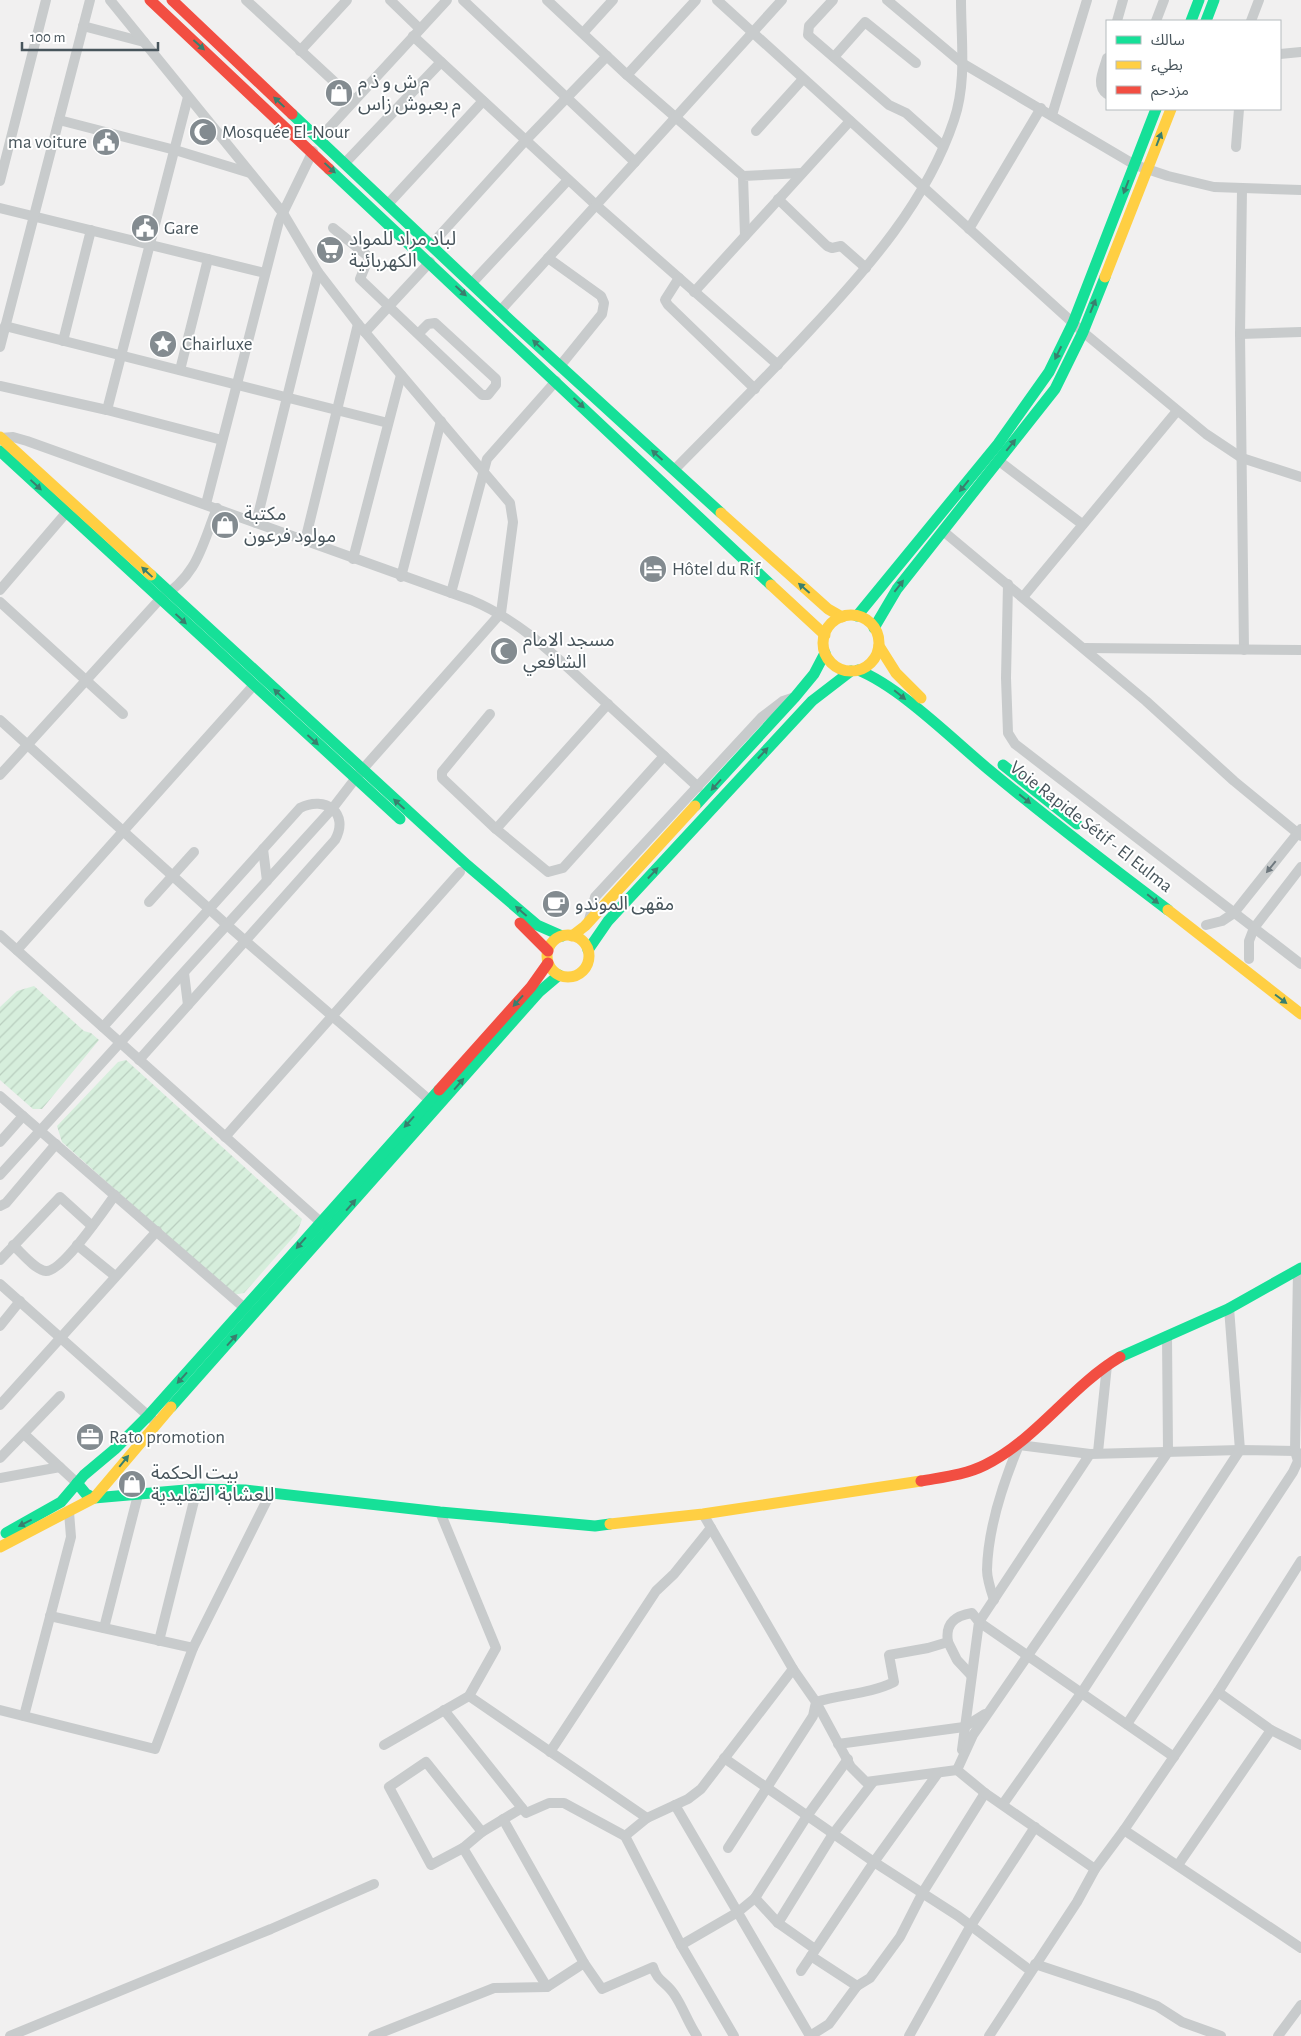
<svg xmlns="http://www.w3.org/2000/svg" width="1301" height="2036" font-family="'Alegreya Sans','Noto Sans Arabic',sans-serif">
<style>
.garden{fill:url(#garden-furrows)}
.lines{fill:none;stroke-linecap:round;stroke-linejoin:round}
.street{stroke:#c8cbcc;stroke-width:10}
.fast{stroke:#16e098;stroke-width:11}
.slow{stroke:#ffcf43;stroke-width:11}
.jam{stroke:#f24e42;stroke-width:11}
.oneway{fill:#397f6e}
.oneway2{fill:#6e787e}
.labels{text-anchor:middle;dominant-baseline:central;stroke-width:4;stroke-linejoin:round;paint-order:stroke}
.poi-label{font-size:19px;fill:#48555c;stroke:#fff;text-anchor:start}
.street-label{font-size:19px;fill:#48555c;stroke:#fff}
</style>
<defs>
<pattern id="garden-furrows" width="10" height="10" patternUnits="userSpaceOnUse" patternTransform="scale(1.25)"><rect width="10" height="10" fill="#d6eedc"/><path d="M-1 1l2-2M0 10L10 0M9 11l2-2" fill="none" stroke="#b9cebf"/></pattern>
</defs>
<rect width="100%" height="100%" fill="#f1f0f0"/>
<g class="garden">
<path d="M34 986 84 1031 91 1033 99 1040 42 1109H33L0 1080V1007L17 991Z"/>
<path d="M126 1060 302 1219 297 1233 244 1293 233 1295 62 1142 57 1126 118 1062Z"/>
</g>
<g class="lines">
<g class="street">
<path d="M246 0 354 100"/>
<path d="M390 0 420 29"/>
<path d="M463 0 635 162"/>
<path d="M547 0 627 75 743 176"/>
<path d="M717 0 1083 332 1206 434 1242 458 1301 477"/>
<path d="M833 0 809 26 808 35 889 105 906 113 943 146"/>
<path d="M887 0 962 63 1135 165 1168 176 1214 187 1301 190"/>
<path d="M1117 21 1123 0"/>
<path d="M1156 21 1164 0"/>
<path d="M1251 21 1259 0"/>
<path d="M83 26 144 42"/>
<path d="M583 33 613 0"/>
<path d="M413 36 596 205 778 365"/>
<path d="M300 51 347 0"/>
<path d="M1280 54 1301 52"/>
<path d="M834 57 865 22 916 63"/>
<path d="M1107 58C1104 70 1095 85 1107 94"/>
<path d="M627 75 696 0"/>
<path d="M1052 115 1087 0"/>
<path d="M59 120 175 150 250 173"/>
<path d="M756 131 803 79"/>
<path d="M319 139 447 0"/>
<path d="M1236 147 1239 109"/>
<path d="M345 163 441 62"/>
<path d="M0 181 46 0"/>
<path d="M1242 189 1240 334 1244 650"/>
<path d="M778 199 827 246 832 248 841 246 866 268"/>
<path d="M388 204 483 101"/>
<path d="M0 208 265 273"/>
<path d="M333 228 369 257 360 279 482 395H488L496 385V379L435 323 428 324 418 334"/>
<path d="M969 229 1041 108"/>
<path d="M745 236 743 176 802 173"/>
<path d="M431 245 525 141 607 56"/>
<path d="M548 258 601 296 604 303 602 314 560 366"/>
<path d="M679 278 665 300 668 305 755 389"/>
<path d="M472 283 568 180"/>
<path d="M694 292 850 121"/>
<path d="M500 311 782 0"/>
<path d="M5 326 388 423"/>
<path d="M365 332 430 262"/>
<path d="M1240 334 1301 332"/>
<path d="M63 341 91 230"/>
<path d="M0 347 90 0"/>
<path d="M180 370 208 259"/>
<path d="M0 386 107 410 222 440"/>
<path d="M107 410 188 97"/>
<path d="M0 438 13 437 27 441 471 600C519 620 553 654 590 688 626 721 662 754 698 787"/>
<path d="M999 461 1082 524"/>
<path d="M674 470C720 423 767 377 811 329 868 268 927 201 954 120 967 82 961 40 961 0"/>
<path d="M206 504 279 221 313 151"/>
<path d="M256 523 318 272"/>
<path d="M943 531 1146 701 1234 781 1301 836"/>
<path d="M305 541 358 324"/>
<path d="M353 559 401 375"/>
<path d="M401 577 441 421"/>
<path d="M1008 584 1006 678 1008 733 1015 744 1301 964"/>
<path d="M0 590 66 513"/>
<path d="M451 593 487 459 556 381"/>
<path d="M1023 597 1177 411"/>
<path d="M0 602 123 714"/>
<path d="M1084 648 1301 650"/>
<path d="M490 714 442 772V778L496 829 548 872 563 868 664 756"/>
<path d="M0 720 227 925 434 1104"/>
<path d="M0 775 160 599C198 574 201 548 217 508"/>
<path d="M496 829 608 704"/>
<path d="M263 849 267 881"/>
<path d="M149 902 194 852"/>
<path d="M589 920 595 897 762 717 783 701 792 698"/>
<path d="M1206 925 1222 921 1234 913 1301 829"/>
<path d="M0 935 325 1226"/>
<path d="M17 950 253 686"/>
<path d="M1249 959V941L1254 928 1301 867"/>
<path d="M184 973 188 1005"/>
<path d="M103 1027 300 808C325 795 350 813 335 840L139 1060"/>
<path d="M0 1096 248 1311"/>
<path d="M225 1137 460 872"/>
<path d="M0 1142 23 1116"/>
<path d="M0 1175 332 809 362 770 501 613 513 522 510 503 358 324 318 272 283 213 110 0"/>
<path d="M0 1206 6 1203 56 1144"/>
<path d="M13 1245C21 1252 35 1270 46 1271 62 1272 105 1209 115 1195"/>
<path d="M77 1245 115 1276"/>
<path d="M0 1260 60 1197 92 1226"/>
<path d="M0 1284 153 1420"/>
<path d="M0 1326 20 1301"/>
<path d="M0 1405 157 1231"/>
<path d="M24 1434 77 1483"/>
<path d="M1098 1452 1107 1365"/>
<path d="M1090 1454 979 1622 1174 1757"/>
<path d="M0 1458 60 1396"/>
<path d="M0 1478 60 1467"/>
<path d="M703 1514 793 1669 816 1702 813 1716 728 1848"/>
<path d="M994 1600C991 1591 987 1579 987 1570 988 1527 1003 1483 1019 1445L1090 1454 1240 1450 1295 1451 1300 1454"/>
<path d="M50 1616 193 1648"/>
<path d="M104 1628 138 1495"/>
<path d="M159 1641 197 1489"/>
<path d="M948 1642 957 1660 971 1675"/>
<path d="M1218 1692 1271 1730 1301 1745"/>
<path d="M469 1696 647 1818"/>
<path d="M0 1710 155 1749 193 1648 271 1492"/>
<path d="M444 1710 526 1813 549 1803H564L625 1836 681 1945 734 2036"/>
<path d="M24 1716 71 1537 69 1512"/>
<path d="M1127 1724 1293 1472 1298 1461 1295 1451 1298 1270"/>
<path d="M838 1744 964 1727 985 1714"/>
<path d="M384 1745 469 1696 496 1648 440 1512"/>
<path d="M550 1752 656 1591 674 1574 711 1528"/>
<path d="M724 1758 874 1862 958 1916 1031 1971"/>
<path d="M957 1770 866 1782 851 1767 816 1702C842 1694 870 1694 894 1682L889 1655 928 1648 948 1642C945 1624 954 1616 972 1613L979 1622 962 1750"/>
<path d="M1003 1804 1082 1692 1240 1450 1229 1308"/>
<path d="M675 1805 810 2036 829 2024 857 1986 870 1978 900 1937 923 1892 985 1793"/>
<path d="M522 1808 482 1832 426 1762 389 1787 431 1865 463 1848 547 1987"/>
<path d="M503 1819 584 1963"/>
<path d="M1124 1830 1301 1948"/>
<path d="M625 1836 647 1818 688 1799 701 1789 793 1669"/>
<path d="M463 1848 482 1832"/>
<path d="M1178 1865 1271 1730"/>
<path d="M1095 1869 985 1793 957 1770 973 1735 1168 1452 1167 1336"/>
<path d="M755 1898 778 1923 815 1949"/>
<path d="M778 1923 833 1834 873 1782"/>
<path d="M681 1945 738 1912 755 1898 807 1816 848 1759"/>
<path d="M811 1956 857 1986"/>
<path d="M1035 1964 1131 1996 1157 2006 1182 2022 1221 2036"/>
<path d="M801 1971 874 1862 938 1773"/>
<path d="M10 2036 271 1929 374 1884"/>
<path d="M373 2036 494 1988 547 1987 584 1963 602 1989 653 1967C657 1981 666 1982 674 1994 683 2007 688 2023 697 2036"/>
<path d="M909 2036 970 1927 1035 1827"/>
<path d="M989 2036 1077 1902 1095 1869 1124 1830 1218 1692 1301 1561"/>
<path d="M1278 2036 1301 2005"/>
</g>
<g class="fast">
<path d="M1191 21 1199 0"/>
<path d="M1206 21 1214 0"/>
<path d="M292 114 512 322 721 513"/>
<path d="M329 169 771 585"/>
<path d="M0 451 400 819"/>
<path d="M151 575 467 865 537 925 562 936"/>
<path d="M857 616 998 444 1049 372 1073 323 1156 109"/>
<path d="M874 628 897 589 1055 389 1083 332 1105 277"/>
<path d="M858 670C900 687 952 739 988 769 1047 818 1107 864 1168 910"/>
<path d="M1003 765 1077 824"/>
<path d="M695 806 795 697 814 674 825 653"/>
<path d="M588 950 608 921 812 701 851 671"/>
<path d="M1120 1357 1228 1309 1301 1268"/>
<path d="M171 1407 539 992 559 975"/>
<path d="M77 1483 86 1494 94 1498 197 1489 245 1490 440 1512 595 1526 610 1524"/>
<path d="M6 1533 61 1502 84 1475 115 1449 148 1416 439 1090"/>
</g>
<g class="slow">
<path d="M1105 277 1171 109"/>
<path d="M0 437 151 575"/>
<path d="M721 513 828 609 842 617"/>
<path d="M771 585 825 635"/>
<circle cx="851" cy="643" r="28"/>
<path d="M879 646 896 673 921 698"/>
<path d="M1168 910 1301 1014"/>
<circle cx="568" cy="956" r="21"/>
<path d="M572 936 585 926 695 806"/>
<path d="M610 1524 703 1514 921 1481"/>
<path d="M0 1547 94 1498 171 1407"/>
</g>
<g class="jam">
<path d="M150 0 329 169"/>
<path d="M172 0 292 114"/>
<path d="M520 923 548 951"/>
<path d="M439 1090 531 987 548 963"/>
<path d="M921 1481C943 1477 965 1475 985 1465 1037 1439 1070 1387 1120 1357"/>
</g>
</g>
<defs><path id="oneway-solid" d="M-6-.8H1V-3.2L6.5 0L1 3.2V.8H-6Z" transform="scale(1.25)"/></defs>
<g class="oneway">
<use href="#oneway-solid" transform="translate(199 45) rotate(42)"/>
<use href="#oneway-solid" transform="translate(279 102) rotate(-137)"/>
<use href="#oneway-solid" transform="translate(1159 139) rotate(-69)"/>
<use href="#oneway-solid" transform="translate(330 168) rotate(43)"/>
<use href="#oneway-solid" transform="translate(1126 187) rotate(111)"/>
<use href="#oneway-solid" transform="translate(461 291) rotate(43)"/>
<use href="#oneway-solid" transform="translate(1093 306) rotate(-68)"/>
<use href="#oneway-solid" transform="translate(538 345) rotate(-138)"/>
<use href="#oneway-solid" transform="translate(1058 353) rotate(116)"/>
<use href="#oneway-solid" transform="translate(579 403) rotate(43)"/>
<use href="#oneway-solid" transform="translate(1011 445) rotate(-51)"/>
<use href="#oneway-solid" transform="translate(657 455) rotate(-138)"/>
<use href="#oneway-solid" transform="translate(36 485) rotate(43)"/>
<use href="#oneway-solid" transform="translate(964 486) rotate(129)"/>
<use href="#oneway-solid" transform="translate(147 572) rotate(-137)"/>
<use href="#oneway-solid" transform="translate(899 586) rotate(-52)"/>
<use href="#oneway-solid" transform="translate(804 588) rotate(-139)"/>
<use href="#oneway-solid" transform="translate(181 619) rotate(43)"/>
<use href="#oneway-solid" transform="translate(279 694) rotate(-137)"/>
<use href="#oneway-solid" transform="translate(900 695) rotate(39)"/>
<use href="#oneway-solid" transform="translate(313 740) rotate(42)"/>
<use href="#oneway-solid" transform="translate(763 753) rotate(-47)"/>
<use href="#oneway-solid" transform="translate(716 785) rotate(132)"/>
<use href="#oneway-solid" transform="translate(1025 799) rotate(39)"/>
<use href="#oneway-solid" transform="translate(399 804) rotate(-138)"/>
<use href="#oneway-solid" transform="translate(653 873) rotate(-47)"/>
<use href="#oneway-solid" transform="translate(1153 899) rotate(39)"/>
<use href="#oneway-solid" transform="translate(521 911) rotate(-139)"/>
<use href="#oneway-solid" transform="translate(1281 999) rotate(37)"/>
<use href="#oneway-solid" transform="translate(518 1001) rotate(132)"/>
<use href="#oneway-solid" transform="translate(459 1084) rotate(-49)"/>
<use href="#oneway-solid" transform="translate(409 1122) rotate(132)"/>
<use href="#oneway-solid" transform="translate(351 1205) rotate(-49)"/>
<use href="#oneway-solid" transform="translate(301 1243) rotate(131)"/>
<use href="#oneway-solid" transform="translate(232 1340) rotate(-48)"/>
<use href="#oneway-solid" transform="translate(182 1378) rotate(132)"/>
<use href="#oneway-solid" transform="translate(124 1461) rotate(-51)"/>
<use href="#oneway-solid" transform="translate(25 1523) rotate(153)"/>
</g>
<use class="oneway2" href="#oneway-solid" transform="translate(1271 867) rotate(129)"/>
<defs>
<symbol id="shop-disc" viewBox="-11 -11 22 22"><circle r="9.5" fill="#838b90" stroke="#fff"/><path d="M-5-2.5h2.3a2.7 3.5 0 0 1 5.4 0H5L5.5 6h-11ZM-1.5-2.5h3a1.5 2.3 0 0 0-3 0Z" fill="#fff"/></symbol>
<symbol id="mosque-disc" viewBox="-11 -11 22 22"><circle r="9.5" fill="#838b90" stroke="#fff"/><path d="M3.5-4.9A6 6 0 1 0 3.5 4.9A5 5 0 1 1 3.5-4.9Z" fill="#fff"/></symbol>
<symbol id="civic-disc" viewBox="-11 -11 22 22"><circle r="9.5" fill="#838b90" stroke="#fff"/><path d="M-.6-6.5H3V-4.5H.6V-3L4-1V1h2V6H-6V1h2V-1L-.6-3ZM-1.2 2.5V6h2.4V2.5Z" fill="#fff"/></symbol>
<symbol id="supermarket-disc" viewBox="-11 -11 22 22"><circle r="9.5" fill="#838b90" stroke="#fff"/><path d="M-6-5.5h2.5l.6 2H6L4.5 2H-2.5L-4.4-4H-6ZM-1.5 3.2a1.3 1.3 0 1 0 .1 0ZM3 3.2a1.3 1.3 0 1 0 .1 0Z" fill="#fff"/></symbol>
<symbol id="sight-disc" viewBox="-11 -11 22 22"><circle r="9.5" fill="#838b90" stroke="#fff"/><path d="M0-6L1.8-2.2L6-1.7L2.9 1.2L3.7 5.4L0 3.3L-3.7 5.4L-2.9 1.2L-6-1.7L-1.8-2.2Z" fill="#fff"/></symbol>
<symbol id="hotel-disc" viewBox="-11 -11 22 22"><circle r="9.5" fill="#838b90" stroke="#fff"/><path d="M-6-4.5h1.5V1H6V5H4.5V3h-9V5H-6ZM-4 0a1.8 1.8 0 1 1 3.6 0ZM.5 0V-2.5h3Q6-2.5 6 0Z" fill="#fff"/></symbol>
<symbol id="cafe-disc" viewBox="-11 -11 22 22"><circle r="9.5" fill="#838b90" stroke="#fff"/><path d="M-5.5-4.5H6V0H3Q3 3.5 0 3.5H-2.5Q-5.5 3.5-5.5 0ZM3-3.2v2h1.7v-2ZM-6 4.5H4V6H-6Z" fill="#fff"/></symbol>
<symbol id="office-disc" viewBox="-11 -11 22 22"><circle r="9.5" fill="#838b90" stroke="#fff"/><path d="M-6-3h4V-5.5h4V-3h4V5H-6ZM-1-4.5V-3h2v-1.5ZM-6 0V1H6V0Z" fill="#fff"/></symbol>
</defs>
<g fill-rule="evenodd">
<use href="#shop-disc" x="323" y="77" width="32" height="32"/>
<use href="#mosque-disc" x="187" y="116" width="32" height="32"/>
<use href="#civic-disc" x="90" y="126" width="32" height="32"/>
<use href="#civic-disc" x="129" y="212" width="32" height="32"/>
<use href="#supermarket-disc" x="314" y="234" width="32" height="32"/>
<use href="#sight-disc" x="147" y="328" width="32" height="32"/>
<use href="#shop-disc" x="209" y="509" width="32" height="32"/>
<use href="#hotel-disc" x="637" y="553" width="32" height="32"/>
<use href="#mosque-disc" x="488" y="635" width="32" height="32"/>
<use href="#cafe-disc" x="540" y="888" width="32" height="32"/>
<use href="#office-disc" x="74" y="1421" width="32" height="32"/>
<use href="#shop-disc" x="116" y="1468" width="32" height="32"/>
</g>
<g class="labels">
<g class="poi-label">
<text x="358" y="82">م ش و ذ م<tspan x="358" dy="22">م بعبوش زاس</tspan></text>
<text x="222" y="132">Mosquée El-Nour</text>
<text x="87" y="142" text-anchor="end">ma voiture</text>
<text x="164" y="228">Gare</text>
<text x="349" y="239">لباد مراد للمواد<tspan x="349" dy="22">الكهربائية</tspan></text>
<text x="182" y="344">Chairluxe</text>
<text x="244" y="514">مكتبة<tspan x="244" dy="22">مولود فرعون</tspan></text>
<text x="672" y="569">Hôtel du Rif</text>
<text x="523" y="640">مسجد الامام<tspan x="523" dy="22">الشافعي</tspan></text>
<text x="575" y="904">مقهى الموندو</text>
<text x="109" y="1437">Rato promotion</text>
<text x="151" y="1473">بيت الحكمة<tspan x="151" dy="22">للعشابة التقليدية</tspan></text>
</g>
<g class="street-label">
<text transform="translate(1091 827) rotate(38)">Voie Rapide Sétif - El Eulma</text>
</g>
</g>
<rect x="1106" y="20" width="175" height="90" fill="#ffffff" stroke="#b6bbbe"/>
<rect x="1116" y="36" width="25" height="8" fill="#16e098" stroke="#b6bbbe"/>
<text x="1151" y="45" font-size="15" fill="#48555c">سالك</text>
<rect x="1116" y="61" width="25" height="8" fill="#ffcf43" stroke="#b6bbbe"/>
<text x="1151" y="70" font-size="15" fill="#48555c">بطيء</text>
<rect x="1116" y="86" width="25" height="8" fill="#f24e42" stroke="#b6bbbe"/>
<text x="1151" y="95" font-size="15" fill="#48555c">مزدحم</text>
<path d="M22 42v8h136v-8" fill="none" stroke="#48555c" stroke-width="2.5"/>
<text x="30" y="42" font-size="15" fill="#48555c" stroke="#ffffff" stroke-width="4" paint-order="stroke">100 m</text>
</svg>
